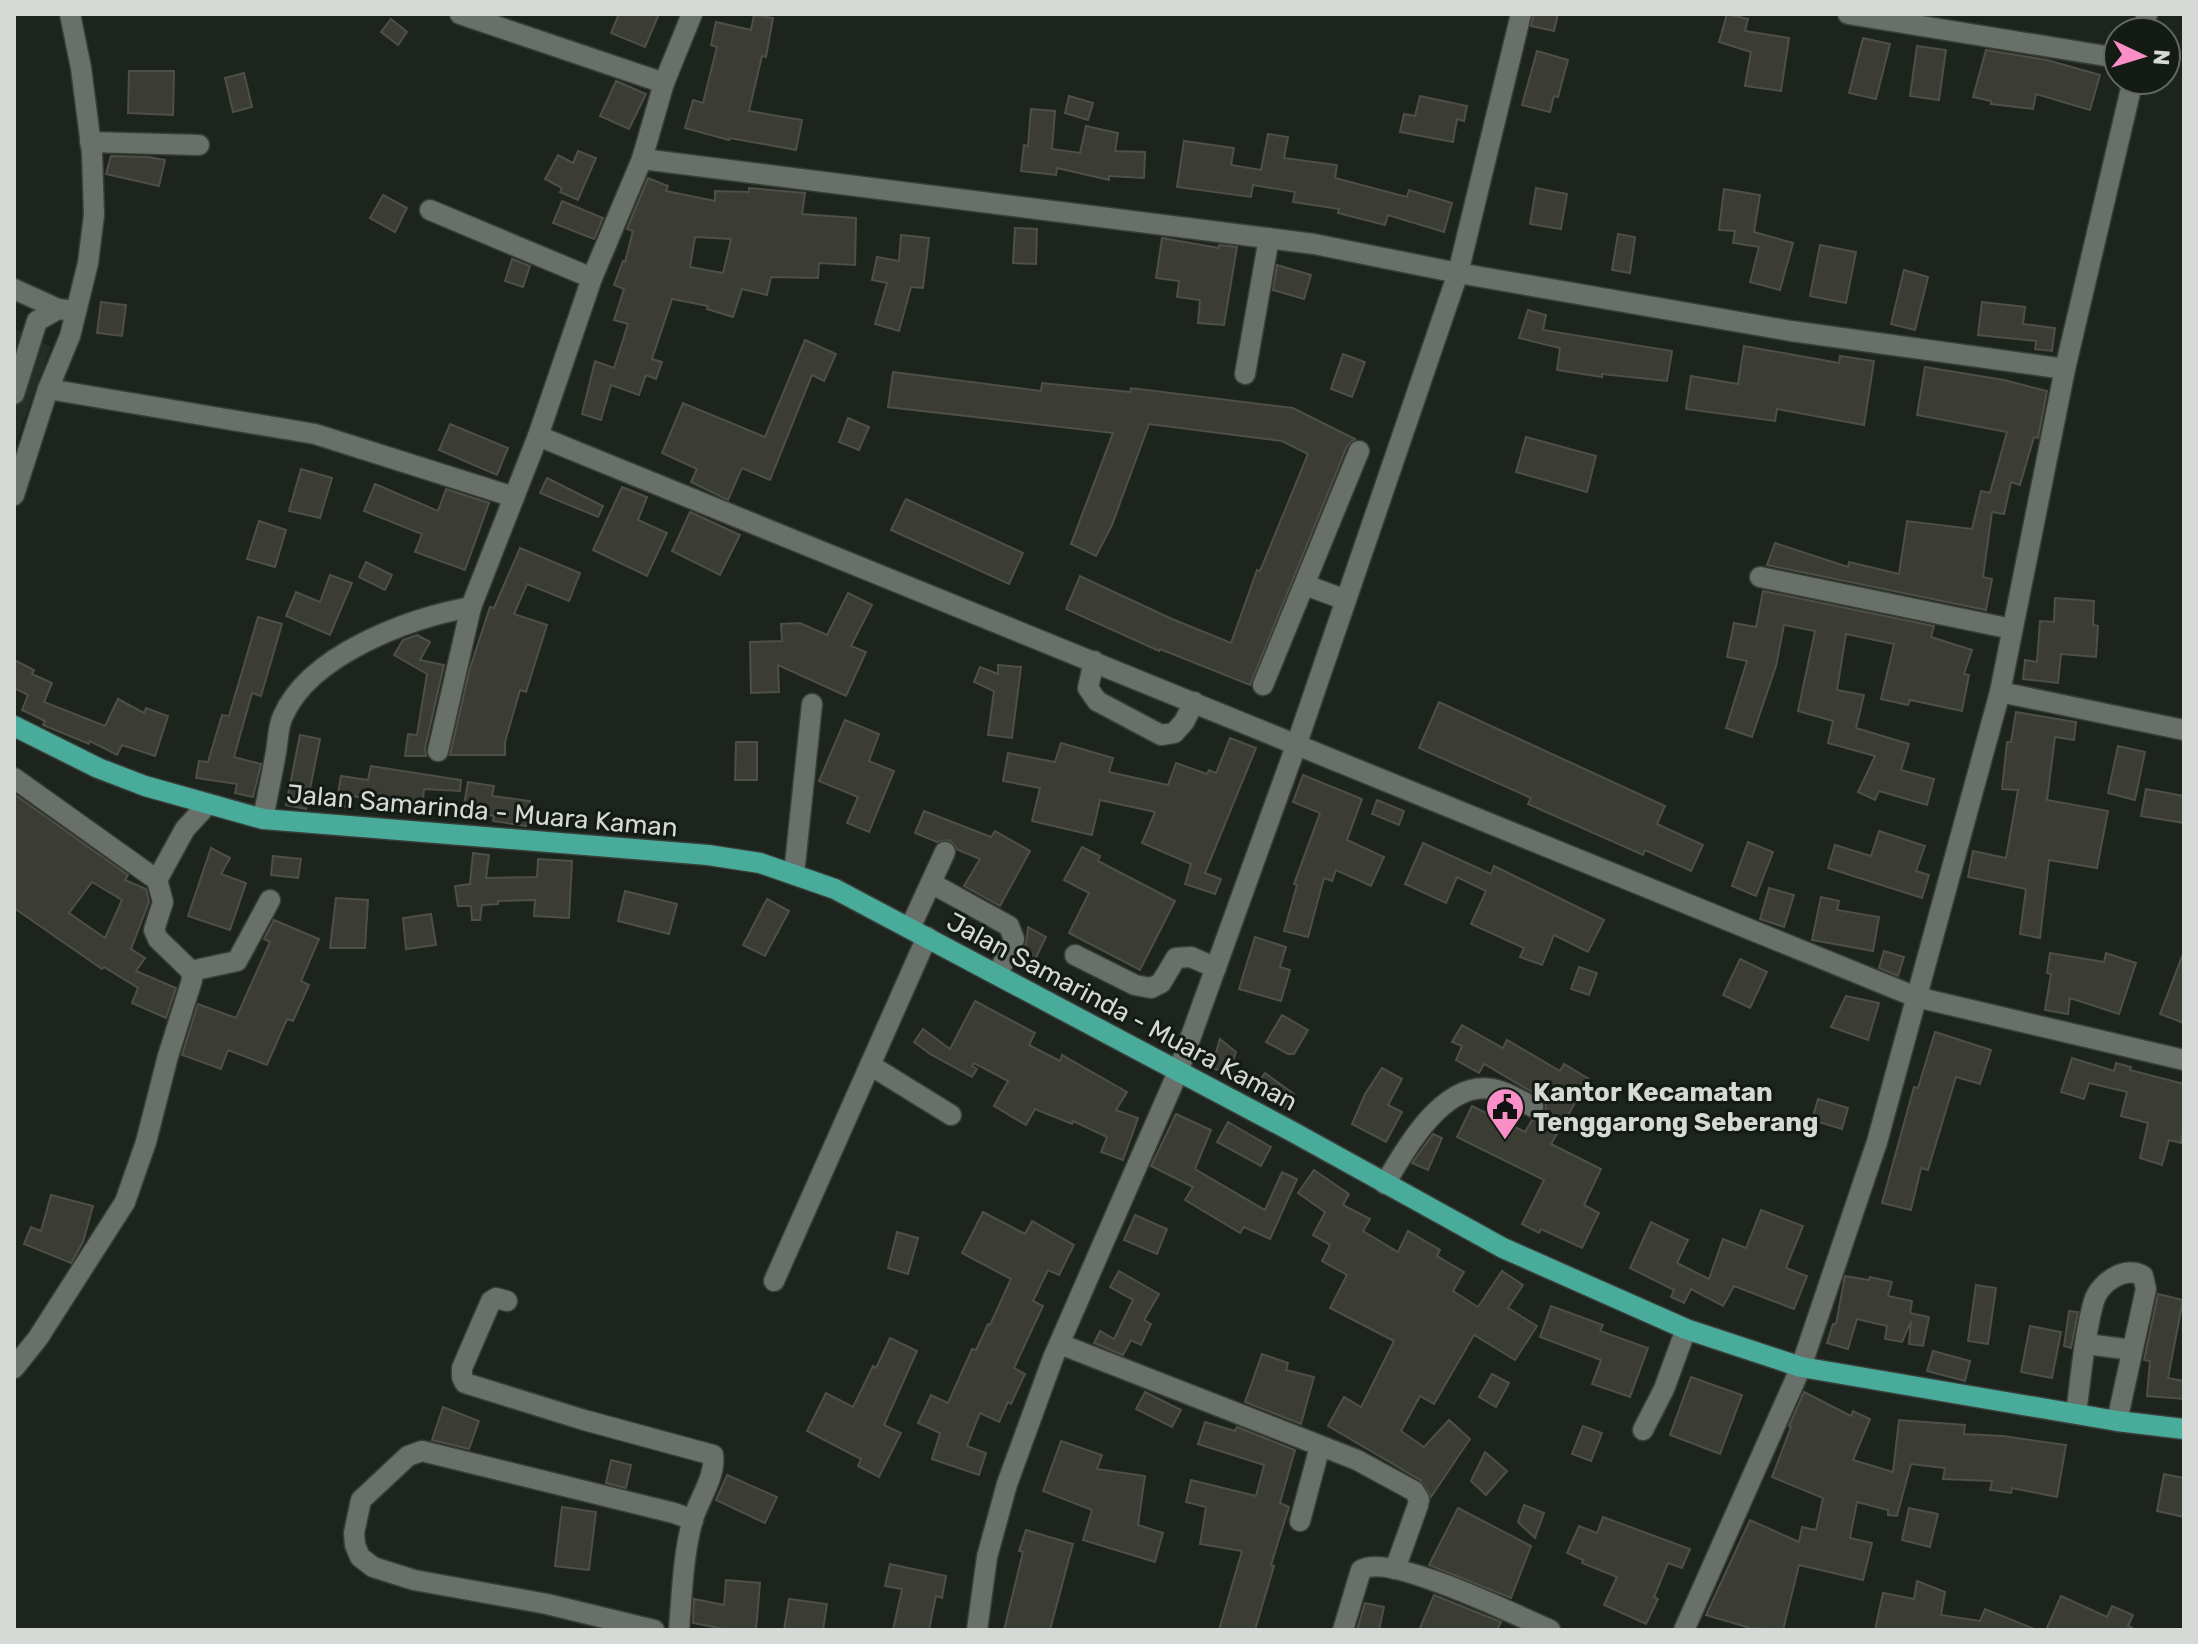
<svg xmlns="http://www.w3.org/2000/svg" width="2198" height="1644" font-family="Rubik,sans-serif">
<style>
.built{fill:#242e25}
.building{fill:#3b3c34;stroke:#4e4f46;stroke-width:2;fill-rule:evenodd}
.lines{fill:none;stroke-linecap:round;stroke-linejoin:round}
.minor-casing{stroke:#393e39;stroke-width:23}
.major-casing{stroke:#393e39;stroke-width:23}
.minor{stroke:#687069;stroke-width:20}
.major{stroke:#49ac9b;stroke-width:20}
.labels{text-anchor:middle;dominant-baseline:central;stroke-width:6;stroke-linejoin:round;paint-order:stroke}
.street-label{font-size:26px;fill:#d6dad6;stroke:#141b15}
.poi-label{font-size:26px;font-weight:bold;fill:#d6dad6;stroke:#141b15;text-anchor:start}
</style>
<rect width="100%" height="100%" fill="#1d241e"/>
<path class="built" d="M14 328 51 347 14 447Z"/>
<g class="building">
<path d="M619 14H659L645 47 611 33Z"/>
<path d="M1534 14H1558L1554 31 1531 26Z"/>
<path d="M1727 14 1748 19 1745 31 1789 38 1781 91 1745 86 1751 52 1719 42Z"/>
<path d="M754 15 773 18 766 57 762 56 749 111 802 120 796 150 730 138 729 140 685 128 693 100 703 103 717 47 711 45 716 22 751 30Z"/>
<path d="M391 19 407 32 398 45 381 32Z"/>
<path d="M1863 38 1890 44 1876 99 1849 93Z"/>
<path d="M1917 46 1946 50 1939 100 1910 96Z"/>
<path d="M1986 50 2047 60 2100 75 2090 110 2036 94 2033 109 1991 104V101L1973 97Z"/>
<path d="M1537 51 1568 60 1558 97 1554 96 1550 112 1522 105Z"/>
<path d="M129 71H174L173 115 128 113Z"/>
<path d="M244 73 252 107 233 112 225 78Z"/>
<path d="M616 81 646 94 629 129 600 116Z"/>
<path d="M1069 96 1093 103 1088 120 1065 113Z"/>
<path d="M1420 96 1467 106 1464 121 1457 119 1453 142 1400 132 1404 114 1415 116Z"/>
<path d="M1031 109 1055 111 1052 149 1080 153 1086 126 1118 133 1115 151 1145 152 1144 178 1109 176V180L1057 168 1056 175 1021 171 1024 145 1028 146Z"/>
<path d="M1268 134 1288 137 1284 158 1337 165 1335 178 1407 197 1409 190 1452 203 1444 232 1388 215 1385 225 1338 213 1339 209 1293 202 1295 192 1253 185 1251 197 1177 187 1184 141 1234 148 1231 165 1261 170Z"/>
<path d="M578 151 596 158 578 200 560 192 562 188 545 179 558 155 573 163Z"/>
<path d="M111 156 148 157 165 160 159 186 106 174Z"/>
<path d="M648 178 668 186 666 191 715 201V191L749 192V188L805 193 802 214 856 218 855 265 819 263 818 278 771 277 767 295 742 289 733 317 707 309 708 306 672 299 652 359 662 362 656 379 646 375 639 395 611 385 601 420 582 414 595 361 614 368 628 324 614 320 624 289 614 285 623 261 625 262 633 231 627 229ZM695 237 731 239 723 273 690 267Z"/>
<path d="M1536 188 1567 194 1561 229 1530 224Z"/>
<path d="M1724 189 1760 195 1754 232 1793 243 1780 290 1750 282 1759 247 1733 243 1735 231 1719 230Z"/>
<path d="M383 195 407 208 395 232 370 218Z"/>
<path d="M562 201 603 218 594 239 553 223Z"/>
<path d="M1015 228 1037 229 1036 264 1013 263Z"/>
<path d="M1618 234 1635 237 1630 273 1612 270Z"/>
<path d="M901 235 929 238 923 288 911 287 899 331 875 324 887 283 872 280 877 257 899 261Z"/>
<path d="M1162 238 1219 248V245L1237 247 1224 325 1198 323 1200 300 1177 297 1179 281 1156 278Z"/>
<path d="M1820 245 1856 252 1846 303 1810 296Z"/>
<path d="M512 259 530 266 523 287 505 281Z"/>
<path d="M1277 265 1311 275 1304 299 1273 290Z"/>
<path d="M1904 270 1928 277 1915 330 1891 324Z"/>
<path d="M101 302 126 305 122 336 97 333Z"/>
<path d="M1982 302 2025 307 2023 324 2055 328 2052 351 2035 349 2036 341 1978 335Z"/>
<path d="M1528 310 1546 315 1543 330 1672 351 1667 381 1602 374V377L1557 370 1560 348 1519 338Z"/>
<path d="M805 340 836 354 824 381 812 375 770 480 742 468 728 500 691 482 697 469 662 453 683 403 765 437Z"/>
<path d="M1744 346 1839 363 1840 356 1874 361 1864 425 1777 409 1775 421 1686 409 1691 376 1738 384Z"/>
<path d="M1343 354 1365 362 1352 397 1331 389Z"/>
<path d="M1925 367 2004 380 2047 391 2038 438 2034 437 2020 485 2011 482 2004 514 1992 512 1983 577 1992 579 1986 610 1767 565 1775 543 1848 567 1849 562 1899 574 1907 521 1972 529 1981 491 1990 493 2007 432 1917 415Z"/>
<path d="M893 372 1041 391 1042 383 1130 392 1131 388 1293 408 1355 439 1347 446 1250 685 1160 649 1159 651 1066 609 1080 576 1172 619 1231 643 1257 570 1260 571 1308 454 1282 441 1149 424 1112 525 1096 556 1071 544 1113 433 888 407Z"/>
<path d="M848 418 869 427 859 450 839 442Z"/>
<path d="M450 424 508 448 497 475 439 450Z"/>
<path d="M1526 437 1596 456 1587 492 1516 472Z"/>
<path d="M301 469 332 478 320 518 289 511Z"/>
<path d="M547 478 603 506 598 517 540 493Z"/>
<path d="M375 484 438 511 446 489 489 503 465 570 415 552 422 534 364 511Z"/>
<path d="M622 487 647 497 638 520 667 533 647 576 593 550Z"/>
<path d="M906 499 1023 553 1009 584 891 530Z"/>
<path d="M690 512 740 535 720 575 672 551Z"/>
<path d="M259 521 286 530 275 567 247 559Z"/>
<path d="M520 548 580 573 569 601 527 584 514 614 547 625 526 692 520 690 505 742V755H450L470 668 490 607 494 608Z"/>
<path d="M366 562 392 575 385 590 359 577Z"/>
<path d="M330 575 352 583 330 635 286 616 296 592 320 602Z"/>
<path d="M1763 591 1934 626 1931 637 1972 650 1964 674 1969 675 1962 711 1910 700 1908 705 1881 699 1894 644 1846 634 1837 690 1864 695 1856 728 1909 744 1901 770 1934 779 1927 805 1879 791 1875 800 1858 792 1875 756 1828 743 1833 721 1798 711 1815 631 1784 625 1776 666 1752 737 1726 728 1747 661 1727 657 1734 623 1756 627Z"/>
<path d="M848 593 872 605 851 646 866 652 846 696 778 665 779 692 751 693 750 642 782 641 781 624 800 623 827 635Z"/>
<path d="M2055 598 2094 601 2093 625 2098 626 2096 657 2061 654 2058 683 2023 679 2025 660 2037 662 2040 621 2054 622Z"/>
<path d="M258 617 282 624 261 696 252 693 234 757 261 764 253 797 235 793 237 784 196 778 199 761 208 762 222 715 229 716Z"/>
<path d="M417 635 430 642 420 660 444 665 425 748 426 756H405L408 734 417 735 427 674 394 655 403 640Z"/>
<path d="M14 660 34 670 32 674 52 683 44 702 105 726 118 699 144 713 146 708 168 716 155 756 122 745 117 755 90 741 89 744 43 725 45 721 22 710 28 695 14 688Z"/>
<path d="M998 665 1021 667 1012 738 988 735 994 691 974 682 980 667 998 674Z"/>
<path d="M1439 702 1665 806 1657 824 1703 845 1691 871 1645 850 1643 855 1528 804 1531 798 1419 748Z"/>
<path d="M2016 712 2076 722 2074 740 2055 737 2047 800 2108 811 2097 868 2049 860 2040 938 2020 934 2026 889 1968 877 1973 851 2006 858 2018 790 2002 789 2007 742H2011Z"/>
<path d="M845 720 879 734 869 761 894 771 869 832 847 823 858 797 819 781Z"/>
<path d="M300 735 320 739 306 809 286 805Z"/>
<path d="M1230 738 1256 748 1205 873 1221 879 1215 894 1185 884 1191 864 1142 843 1155 812 1100 800 1092 835 1032 821 1040 788 1003 781 1008 753 1055 762 1061 743 1113 758 1109 772 1168 785 1176 763 1207 774 1209 770 1216 773Z"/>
<path d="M736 742H757V780H735Z"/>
<path d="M2118 746 2145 752 2135 800 2108 793Z"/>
<path d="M371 766 461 780 460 791 424 789 422 811 389 807 390 804 353 796 351 808 336 806 341 776 368 780Z"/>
<path d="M1303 775 1362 799 1347 840 1384 857 1371 886 1336 870 1332 881 1324 878 1308 937 1284 931 1297 885 1294 884 1320 813 1293 802Z"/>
<path d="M468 782 494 786 492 796 530 801 526 826 493 821 494 816 463 811Z"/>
<path d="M2146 789 2184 796V823L2141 816Z"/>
<path d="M14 794 128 875 125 880 146 889 149 902 131 949 145 958 136 971 176 988 166 1018 132 1003 138 988 104 967 102 969 14 908ZM92 882 122 900 105 938 69 913Z"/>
<path d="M1377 800 1404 811 1399 825 1372 814Z"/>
<path d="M924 811 991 837 995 831 1030 851 1000 906 964 886 980 859 958 850 950 840 937 842 915 833Z"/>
<path d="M1879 831 1925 846 1916 871 1929 875 1922 898 1828 868 1835 845 1871 856Z"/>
<path d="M1748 842 1773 852 1756 896 1732 886Z"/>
<path d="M1423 843 1491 874 1494 866 1604 920 1588 952 1554 935 1542 965 1520 957 1524 948 1471 924 1486 891 1457 877 1446 903 1405 884Z"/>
<path d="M1082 847 1100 856 1098 861 1175 901 1140 970 1069 933 1089 893 1064 880Z"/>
<path d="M211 848 230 858 221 874 246 883 230 930 188 916Z"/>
<path d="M473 853 489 855 486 878 537 877 538 859 572 861 569 918 534 916 535 900 498 901V904L482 905 480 920H472L471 906H458L455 886 470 884Z"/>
<path d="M273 856 301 859 298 878 271 875Z"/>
<path d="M1769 888 1794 895 1784 927 1760 919Z"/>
<path d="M625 891 677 904 669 934 618 921Z"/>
<path d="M1821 897 1839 901 1837 910 1879 917 1873 951 1812 940Z"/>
<path d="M336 898 368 900 365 948H330Z"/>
<path d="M767 899 789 911 765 956 743 945Z"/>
<path d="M431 914 436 945 406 949 403 918Z"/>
<path d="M274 920 319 939 301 981 309 985 293 1021 287 1019 267 1065 228 1050 221 1069 182 1055 198 1004 236 1018 270 942 264 939Z"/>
<path d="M1028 927 1046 937 1029 972 1016 966 1026 944Z"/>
<path d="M1255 937 1286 947 1280 967 1290 970 1281 1001 1239 989Z"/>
<path d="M1884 951 1904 957 1898 976 1879 968Z"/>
<path d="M2050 953 2104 962 2106 953 2136 963 2119 1014 2070 998 2068 1014 2045 1010 2051 974 2047 973Z"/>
<path d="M2183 954 2184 955V1023L2160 1014Z"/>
<path d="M1740 959 1767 972 1750 1008 1723 995Z"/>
<path d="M1579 967 1597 973 1589 995 1571 989Z"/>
<path d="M1846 996 1879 1003 1868 1040 1831 1027Z"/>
<path d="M975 1001 1035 1033 1029 1045 1060 1061 1062 1055 1127 1092 1116 1110 1138 1118 1123 1160 1101 1152 1107 1137 1073 1121 1072 1124 1035 1109 1026 1125 994 1106 1008 1081 974 1063 972 1066 977 1069 972 1077 930 1054 914 1042 923 1029 950 1049Z"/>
<path d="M1282 1015 1308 1030 1294 1054H1288L1266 1042Z"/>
<path d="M1462 1025 1503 1048 1507 1040 1560 1071 1564 1064 1589 1079 1551 1144 1601 1169 1584 1205 1599 1213 1582 1248 1541 1229 1539 1233 1522 1224 1544 1180 1457 1137 1472 1106 1525 1132 1532 1120 1539 1118 1544 1114 1546 1107 1544 1099 1484 1064 1479 1073 1456 1060 1462 1046 1452 1042Z"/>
<path d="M1935 1032 1991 1050 1980 1084 1956 1077 1928 1170 1921 1168 1911 1210 1882 1203 1914 1087 1918 1088Z"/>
<path d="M1220 1039 1236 1052 1229 1073 1211 1068Z"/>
<path d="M2072 1058 2114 1071 2116 1063 2131 1067 2130 1070 2184 1084V1124L2181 1143 2169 1140 2162 1165 2140 1158 2148 1123 2121 1116 2127 1092 2089 1083 2084 1099 2061 1092Z"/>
<path d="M1382 1068 1402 1079 1388 1105 1402 1112 1386 1142 1352 1124 1365 1094Z"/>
<path d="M1265 1073 1294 1094 1284 1108 1255 1086Z"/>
<path d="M1818 1099 1848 1108 1842 1129 1812 1120Z"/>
<path d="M1176 1114 1211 1130 1195 1169 1265 1210 1282 1172 1297 1179 1270 1239 1244 1227 1240 1233 1185 1200 1193 1187 1151 1166Z"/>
<path d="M1228 1122 1271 1147 1261 1166 1217 1142Z"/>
<path d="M1433 1134 1442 1138 1428 1170 1412 1163Z"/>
<path d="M1314 1170 1349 1194 1343 1205 1370 1219 1363 1231 1398 1252 1408 1231 1440 1250 1437 1256 1464 1272 1453 1291 1478 1307 1502 1271 1523 1285 1508 1308 1537 1326 1515 1360 1474 1335 1434 1404 1420 1396 1401 1431 1424 1447 1449 1420 1470 1439 1431 1497 1420 1480 1328 1426 1344 1397 1361 1407 1394 1341 1330 1308 1347 1275 1322 1261 1330 1245 1313 1235 1325 1212 1298 1193Z"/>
<path d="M51 1195 93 1206 83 1242 71 1263 24 1244 31 1227 41 1231Z"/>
<path d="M1761 1210 1803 1226 1786 1268 1807 1276 1794 1309 1734 1286 1723 1306 1691 1289 1684 1303 1671 1297 1674 1290 1630 1268 1651 1222 1688 1240 1677 1263 1709 1279 1723 1239 1746 1248Z"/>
<path d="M983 1212 1025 1234 1032 1221 1074 1245 1059 1275 1048 1270 1033 1301 1043 1306 1014 1368 1025 1374 1011 1404 1008 1402 999 1422 980 1413 967 1446 986 1453 979 1475 932 1459 940 1433 918 1423 931 1395 948 1403 972 1349 976 1350 988 1324 990 1325 1011 1279 962 1253Z"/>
<path d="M1135 1215 1167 1229 1157 1254 1124 1240Z"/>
<path d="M897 1232 918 1238 908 1274 888 1268Z"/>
<path d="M1119 1271 1159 1294 1144 1320 1151 1324 1141 1345 1131 1340 1123 1355 1094 1343 1100 1331 1114 1339 1133 1300 1110 1287Z"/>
<path d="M1845 1276 1869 1280 1870 1277 1892 1282 1888 1296 1912 1301 1910 1313 1929 1317 1923 1346 1909 1344 1911 1321 1902 1342 1885 1339 1887 1326 1857 1319 1848 1349 1827 1343 1833 1324H1836Z"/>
<path d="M1976 1285 1996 1288 1988 1344 1968 1341Z"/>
<path d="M2158 1294 2183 1300 2168 1378 2184 1381V1399L2147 1396 2150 1361 2144 1360Z"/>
<path d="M1551 1306 1603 1325 1600 1331 1648 1348 1630 1397 1592 1384 1601 1360 1540 1337Z"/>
<path d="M2069 1311 2078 1312 2071 1348 2064 1346Z"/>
<path d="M2030 1326 2061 1332 2052 1378 2021 1372Z"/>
<path d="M890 1338 917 1351 884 1425 901 1433 879 1477 858 1466 861 1459 807 1431 826 1393 853 1407 873 1366 876 1368Z"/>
<path d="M1933 1351 1970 1361 1965 1381 1927 1371Z"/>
<path d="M1262 1354 1288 1363 1286 1370 1314 1377 1301 1424 1245 1402Z"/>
<path d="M1492 1374 1509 1383 1496 1407 1479 1397Z"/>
<path d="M1691 1377 1742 1395 1720 1454 1670 1435Z"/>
<path d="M1145 1392 1181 1410 1172 1427 1136 1409Z"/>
<path d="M1804 1392 1851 1416 1853 1411 1870 1419 1853 1460 1893 1472 1899 1420 1965 1425 1964 1434 2003 1436 2066 1445 2057 1497 2012 1488 2011 1493 1990 1490 1992 1481 1943 1479 1945 1468 1911 1464 1897 1516 1888 1515V1510L1857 1502 1850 1538 1872 1543 1863 1580 1799 1565 1783 1630 1750 1628 1706 1615 1750 1520 1799 1542 1802 1527 1816 1530 1823 1498 1772 1477 1791 1427 1789 1426Z"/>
<path d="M443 1407 479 1421 469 1449 432 1440Z"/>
<path d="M1205 1422 1235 1431 1237 1427 1295 1450 1280 1503 1289 1507 1271 1565 1274 1566 1255 1630H1219L1242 1551 1200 1544 1206 1507 1186 1502 1191 1480 1256 1496 1264 1465 1198 1444Z"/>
<path d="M1583 1426 1602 1433 1591 1461 1572 1454Z"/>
<path d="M1061 1441 1102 1455 1097 1469 1145 1476 1138 1525 1163 1533 1155 1562 1083 1540 1092 1510 1043 1491Z"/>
<path d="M1485 1452 1507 1471 1486 1495 1471 1481Z"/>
<path d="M611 1460 631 1465 626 1488 606 1483Z"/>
<path d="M2164 1474 2184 1478V1517L2157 1511Z"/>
<path d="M727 1475 777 1497 765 1523 716 1500Z"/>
<path d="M1524 1505 1544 1513 1535 1538 1518 1522Z"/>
<path d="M562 1507 596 1512 589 1570 555 1566Z"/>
<path d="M1458 1508 1531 1546 1511 1598 1429 1565Z"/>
<path d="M1909 1508 1938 1514 1930 1547 1902 1540Z"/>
<path d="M1603 1517 1690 1549 1682 1568 1668 1563 1654 1597 1658 1599 1646 1624 1604 1605 1617 1577 1582 1563 1583 1560 1567 1553 1579 1526 1597 1533Z"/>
<path d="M1026 1530 1073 1544 1050 1630H1004L1023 1552 1019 1551Z"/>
<path d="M890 1564 946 1576 942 1598 936 1596 929 1630H893L902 1589 885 1586Z"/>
<path d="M726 1580 760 1583 756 1630H729L693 1623 694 1599 724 1605Z"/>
<path d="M1917 1581 1945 1592 1941 1615 1980 1621 1985 1609 2037 1630H1875L1883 1593 1914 1599Z"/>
<path d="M1434 1595 1501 1622 1497 1630H1419Z"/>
<path d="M2061 1596 2107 1617 2112 1606 2133 1615 2128 1626 2136 1630H2046Z"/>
<path d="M789 1599 827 1604 823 1630H784Z"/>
<path d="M1365 1603 1384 1607 1379 1630H1357Z"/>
</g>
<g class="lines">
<defs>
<g id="minor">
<path d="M460 14 664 83"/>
<path d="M1848 14 2118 58"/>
<path d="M2143 32 2147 14"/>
<path d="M90 142 199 145"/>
<path d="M642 159 1314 244 1458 273 1791 331 2065 369"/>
<path d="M430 210 592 278"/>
<path d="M14 289 58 309"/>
<path d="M1245 374 1269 238"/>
<path d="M48 389 315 434 514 497"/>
<path d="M14 394 37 321 58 309 76 311"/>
<path d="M538 436 1916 997 2184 1060"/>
<path d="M14 495 48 389 70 336 88 263 94 215 92 153 81 68 70 14"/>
<path d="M1760 577 2012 629"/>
<path d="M1305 585 1346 600"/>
<path d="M1094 661 1088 688 1097 701 1161 735 1174 733 1184 722 1194 702"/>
<path d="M1263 685 1359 451"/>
<path d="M2000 692 2184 730"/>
<path d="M438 751 471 607 538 436 592 278 642 159 664 83 692 14"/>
<path d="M14 778 157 880"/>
<path d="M263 819C267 797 272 775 276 752 278 741 278 726 283 716 310 654 410 618 471 607"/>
<path d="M794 874 812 704"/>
<path d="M931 883 1009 926 1014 939 998 974"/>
<path d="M910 928 945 852"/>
<path d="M1075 955 1135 985 1151 988 1161 983 1176 958 1191 957 1216 968"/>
<path d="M191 971 158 939 154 930 163 902 157 880 185 829 208 804"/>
<path d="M870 1065 951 1115"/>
<path d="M1385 1184C1405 1149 1444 1080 1492 1089 1506 1091 1521 1101 1533 1107"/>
<path d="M774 1281 927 937"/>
<path d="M507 1301 496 1298 491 1301 462 1368V1377L465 1383 584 1420 713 1455C716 1476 699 1499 693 1519 683 1554 682 1594 679 1630"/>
<path d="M1060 1344 1357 1460 1414 1491 1419 1499 1418 1505 1395 1569"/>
<path d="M2087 1344 2132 1350"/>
<path d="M14 1368 38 1338 125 1202 146 1142 168 1056 192 980 191 971 237 961 270 900"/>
<path d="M2076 1413C2081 1378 2084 1335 2094 1301 2100 1282 2126 1265 2143 1276L2146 1289 2117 1421"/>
<path d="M1643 1430 1664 1389 1686 1329"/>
<path d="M1300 1521 1320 1446"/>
<path d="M654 1630 547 1604 414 1580 373 1567 360 1557 355 1545 354 1533 361 1500 408 1456 422 1451 674 1513 693 1520"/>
<path d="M977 1630 987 1557 1007 1484 1053 1358 1178 1072 1297 743 1458 273 1521 14"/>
<path d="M1343 1630 1361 1570C1388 1552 1518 1616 1550 1630"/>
<path d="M1684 1630 1801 1367 1877 1142 2000 692 2065 369 2133 80"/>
</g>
<path id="major" d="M14 726 98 768 145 786 263 819 708 855 760 863 835 889 1293 1132 1503 1248 1686 1329 1801 1367 2117 1421 2184 1429"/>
</defs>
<use href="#minor" class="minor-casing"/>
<use href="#major" class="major-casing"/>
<use href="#minor" class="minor"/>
<use href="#major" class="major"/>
</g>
<defs>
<symbol id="civic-pin" viewBox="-11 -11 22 30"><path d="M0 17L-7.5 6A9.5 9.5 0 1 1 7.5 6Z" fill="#fa8fc8" stroke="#141b15"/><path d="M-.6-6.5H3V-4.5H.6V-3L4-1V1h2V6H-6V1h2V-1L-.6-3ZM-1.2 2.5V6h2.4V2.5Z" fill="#111"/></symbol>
</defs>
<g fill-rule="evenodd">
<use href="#civic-pin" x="1483" y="1085" width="44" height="60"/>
</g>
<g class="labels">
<g class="street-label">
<text transform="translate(482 811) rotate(5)">Jalan Samarinda - Muara Kaman</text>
<text transform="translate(1122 1012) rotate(28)">Jalan Samarinda - Muara Kaman</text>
</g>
<g class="poi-label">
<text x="1533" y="1092">Kantor Kecamatan<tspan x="1533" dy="30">Tenggarong Seberang</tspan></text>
</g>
</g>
<rect width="2198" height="1644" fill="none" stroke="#d6dad6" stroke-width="32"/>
<g transform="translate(2142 56) rotate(94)"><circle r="38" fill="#141b15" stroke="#626762" stroke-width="2"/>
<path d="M0-6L14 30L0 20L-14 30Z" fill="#fa8fc8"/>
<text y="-12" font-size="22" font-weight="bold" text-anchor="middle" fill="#d6dad6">N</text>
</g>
</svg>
